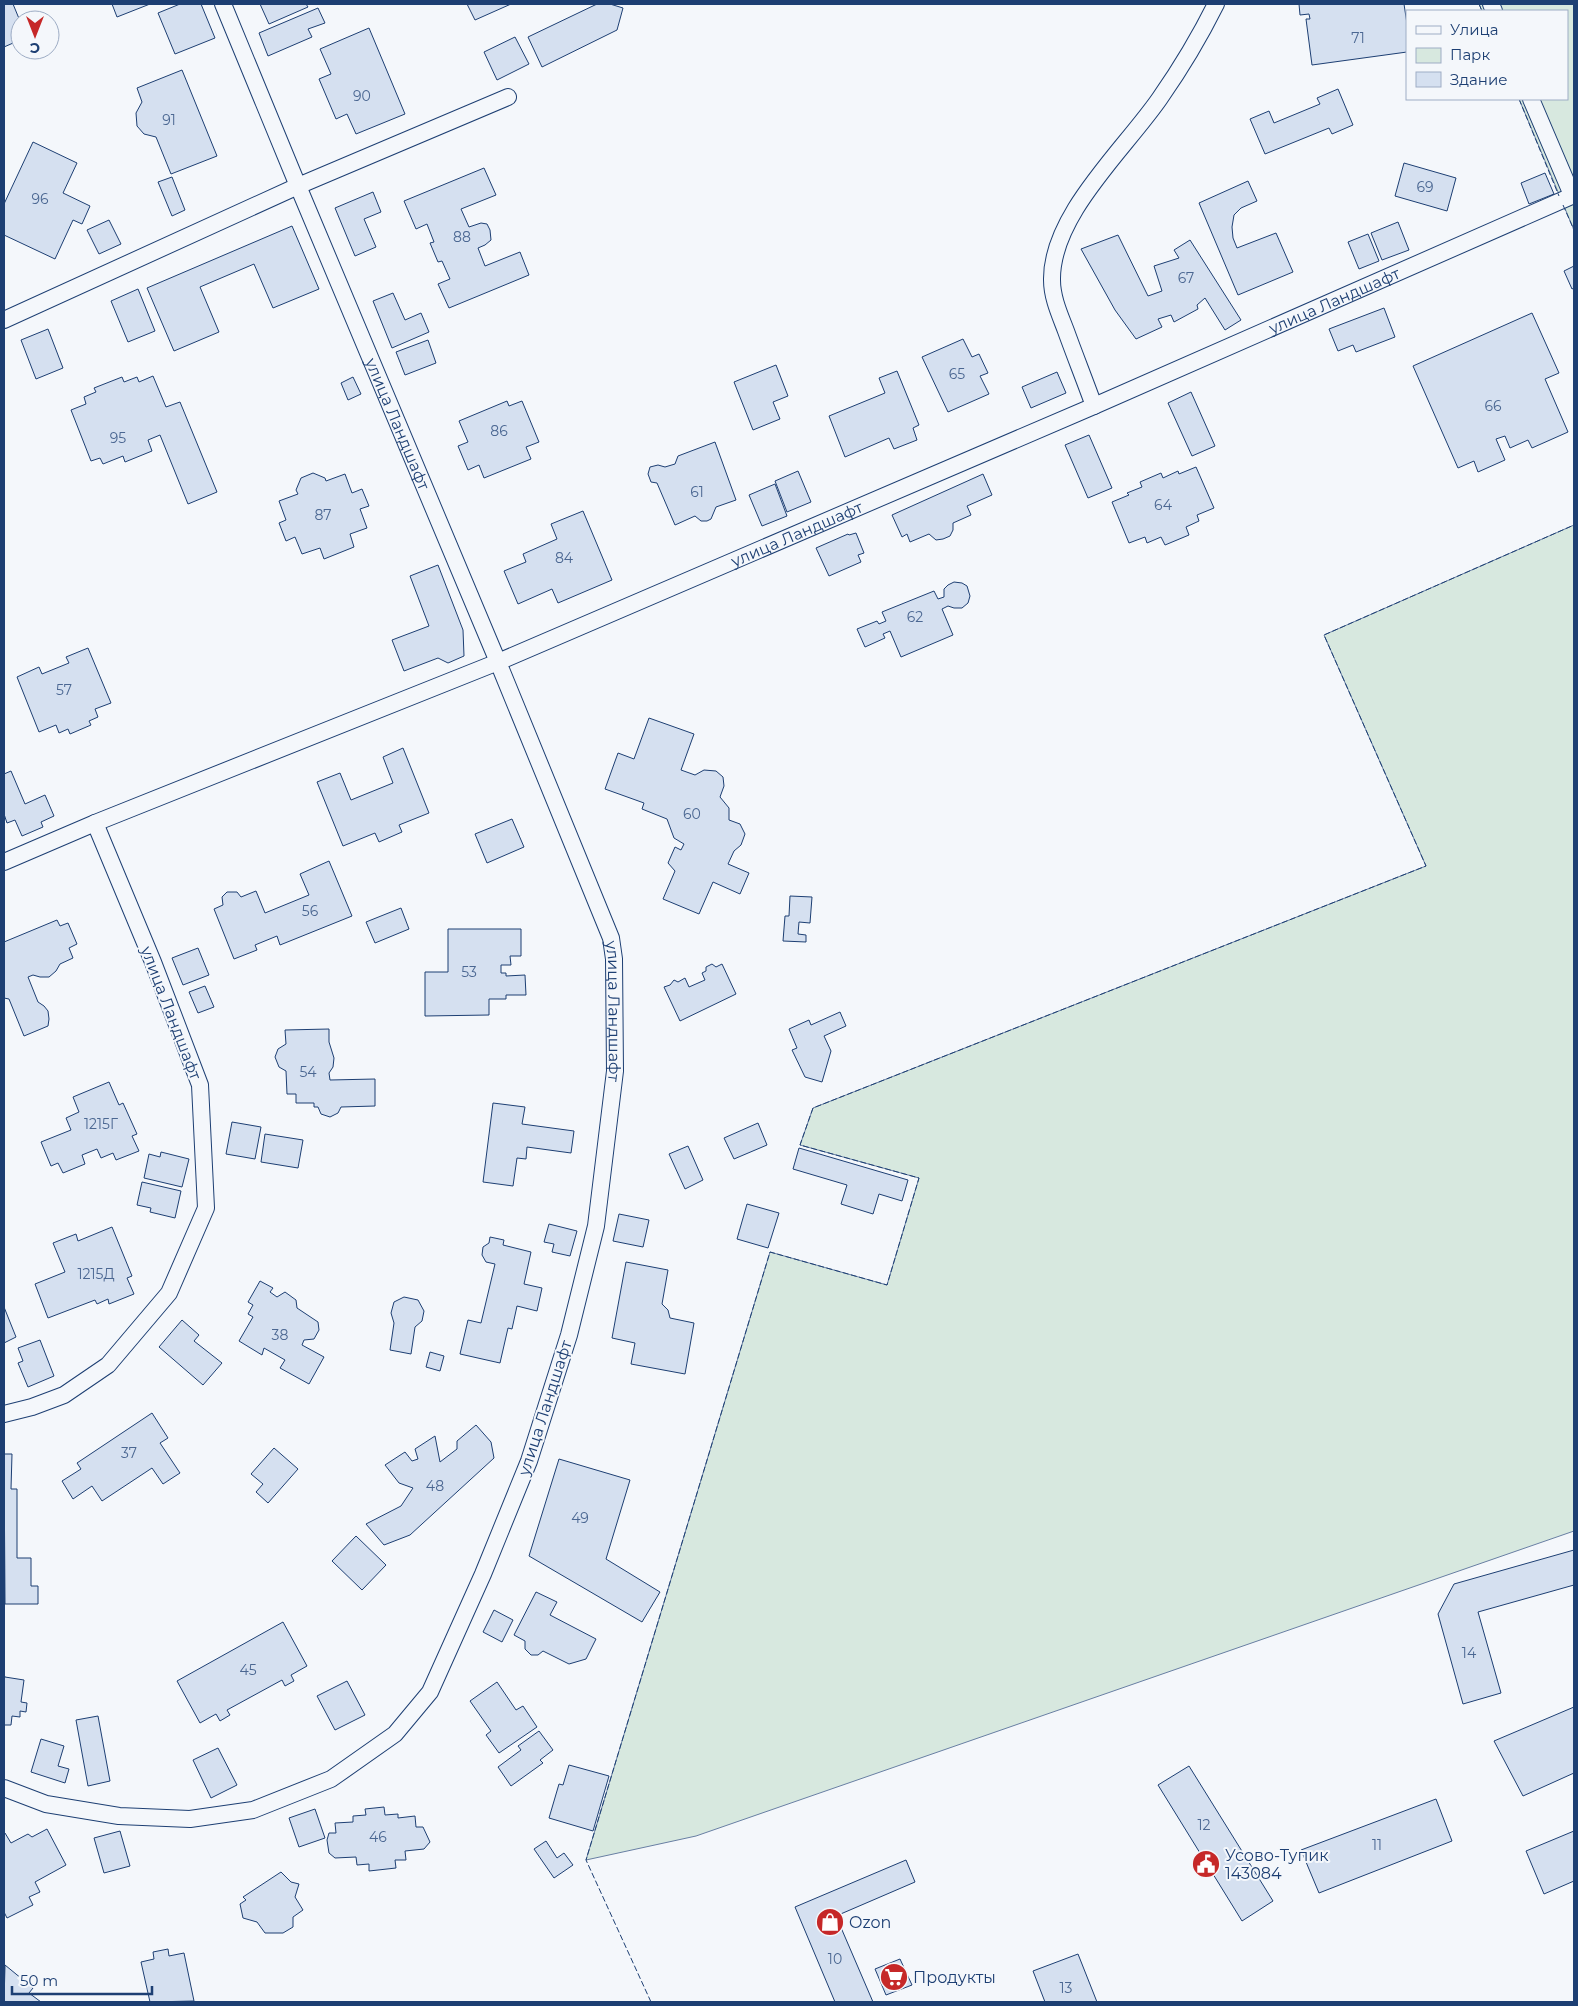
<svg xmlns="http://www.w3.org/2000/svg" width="1578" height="2006" font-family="Montserrat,sans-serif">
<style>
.green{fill:#d7e8df;stroke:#687fa3}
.building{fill:#d5e0f0;stroke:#1d3f73}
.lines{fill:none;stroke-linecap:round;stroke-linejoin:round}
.street-casing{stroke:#1d3f73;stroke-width:18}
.street{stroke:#f4f7fb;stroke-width:16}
.fence{stroke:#1d3f73;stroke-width:1;stroke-dasharray:6 2.5;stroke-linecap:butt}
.labels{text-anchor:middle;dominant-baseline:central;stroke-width:4;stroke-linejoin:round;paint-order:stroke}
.number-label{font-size:14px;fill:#4b6792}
.street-label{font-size:16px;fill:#1d3f73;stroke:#f4f7fb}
.poi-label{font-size:16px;fill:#1d3f73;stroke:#f4f7fb;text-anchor:start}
</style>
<rect width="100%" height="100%" fill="#f4f7fb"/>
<g class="green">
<path d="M1479 4H1574V230L1519 99H1567V11H1482Z"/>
<path d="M1574 525V1531L696 1836 586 1860 770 1252 887 1285 919 1178 800 1145 813 1108 1426 866 1324 635Z"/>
</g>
<g class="building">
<path d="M4 4H13L20 21V40L4 47Z"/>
<path d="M112 4H150L117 17Z"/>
<path d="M180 4H201L215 38 175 54 158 13Z"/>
<path d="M260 4H306L308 7 269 24Z"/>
<path d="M467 4H511L475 20Z"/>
<path d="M597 4H610L623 8 617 30 542 67 528 37Z"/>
<path d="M1299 4H1404L1407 24V52L1312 65 1306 19H1310L1309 14 1300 15Z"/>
<path d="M318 8 325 23 308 29 312 37 268 56 259 33Z"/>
<path d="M369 28 405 114 356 134 347 114 336 119 319 79 331 74 320 49Z"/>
<path d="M515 37 529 64 497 80 484 52Z"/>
<path d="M182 70 217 156 171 174 156 137 144 134 137 126 136 113 142 102 137 88Z"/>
<path d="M1338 89 1353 125 1332 134 1329 128 1265 154 1250 119 1269 111 1274 123 1320 104 1317 98Z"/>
<path d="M33 142 77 163 63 193 90 206 82 224 73 220 55 259 4 235V204Z"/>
<path d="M1404 163 1456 178 1447 211 1395 196Z"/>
<path d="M484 168 496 195 461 209 469 227 481 223 487 224 490 230 491 240 485 245 478 248 485 266 520 252 529 275 449 308 438 284 450 279 442 261 438 262 430 243 434 242 427 224 416 229 404 201Z"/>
<path d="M1545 173 1554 194 1529 204 1521 183Z"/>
<path d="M172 177 185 210 172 216 158 182Z"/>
<path d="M1248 181 1257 201 1241 208 1234 215 1232 227 1233 238 1237 248 1276 233 1293 272 1238 295 1199 203Z"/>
<path d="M373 192 381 212 364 219 376 247 355 256 335 208Z"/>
<path d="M109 220 121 244 99 254 87 230Z"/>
<path d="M1398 222 1409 250 1382 260 1371 233Z"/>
<path d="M292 226 319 289 273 308 254 264 200 287 219 332 174 351 147 288Z"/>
<path d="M1368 234 1379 261 1359 269 1348 242Z"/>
<path d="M1118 235 1148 296 1162 291 1154 266 1179 258 1174 250 1190 240 1241 320 1225 330 1205 298 1197 305 1198 309 1174 322 1171 315 1158 319 1162 327 1136 339 1115 310 1081 249Z"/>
<path d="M1574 266V288L1572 289 1564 271Z"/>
<path d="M138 289 155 331 128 342 111 301Z"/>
<path d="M393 293 405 320 421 313 429 332 392 348 373 301Z"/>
<path d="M1384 308 1395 337 1356 352 1353 345 1338 351 1329 329Z"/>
<path d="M1532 313 1559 373 1545 379 1568 432 1532 448 1528 440 1510 448 1505 436 1496 439 1505 460 1478 472 1474 461 1458 468 1413 366Z"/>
<path d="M48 329 63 368 36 379 21 340Z"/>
<path d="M963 339 972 357 979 354 988 373 980 376 989 394 948 412 922 357Z"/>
<path d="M428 340 436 363 405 375 396 352Z"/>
<path d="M776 365 788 396 773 402 780 419 753 430 734 382Z"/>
<path d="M897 371 919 425 913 428 917 440 894 449 889 438 845 457 829 416 885 393 879 378Z"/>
<path d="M1057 372 1066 393 1031 408 1022 387Z"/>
<path d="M153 376 166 407 180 402 217 492 188 504 160 435 148 440 152 451 125 462 123 456 103 464 100 458 91 461 71 410 86 404 84 397 96 392 94 388 122 377 124 382 137 377 139 382Z"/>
<path d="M353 377 361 394 348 400 341 383Z"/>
<path d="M1191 392 1215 446 1192 456 1168 403Z"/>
<path d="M507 401 509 406 522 401 539 442 526 447 531 459 484 478 479 465 468 470 458 446 468 442 459 421Z"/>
<path d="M1089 435 1112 488 1088 498 1065 445Z"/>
<path d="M715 442 736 500 716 507 711 519 707 521H701L695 516 675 525 657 483 651 482 648 474 650 467 658 465 665 467 675 464 678 456Z"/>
<path d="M1196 467 1214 508 1197 515 1199 521 1186 527 1189 535 1165 545 1161 537 1147 543 1145 537 1129 543 1112 502 1129 495 1127 493 1142 487 1140 482 1161 473 1163 478 1178 471 1179 474Z"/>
<path d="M798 471 811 502 787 512 775 481Z"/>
<path d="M313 473 325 478 326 481 345 474 352 493 362 489 369 506 360 509 367 528 350 534 354 547 324 559 320 548 302 554 295 537 286 541 279 523 286 520 279 501 298 494 296 490 301 478Z"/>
<path d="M983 474 992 495 967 506 971 515 953 523V530L950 536 943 539 936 540 929 534 910 542 907 534 902 537 892 515Z"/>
<path d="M775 484 787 516 762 526 749 495Z"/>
<path d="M583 511 612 580 558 603 552 589 518 604 504 571 526 562 523 554 557 539 551 524Z"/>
<path d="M856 533 864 553 858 555 861 562 829 576 816 548 848 534 849 535Z"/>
<path d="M438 565 463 630 464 656 448 663 438 658 404 671 392 640 429 626 410 576Z"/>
<path d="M954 582 962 583 967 586 970 596 968 603 962 608H954L948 606 942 609 953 635 901 657 890 631 883 634 885 638 865 647 857 629 877 621 879 624 886 621 882 612 934 591 938 599 944 597V589L948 585Z"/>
<path d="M88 648 111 703 95 709 98 717 89 721 91 725 70 734 68 729 59 733 56 725 39 732 17 677 39 667 42 674 69 663 66 657Z"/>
<path d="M649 718 694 734 681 770 695 775 704 770 716 771 723 777 724 786 720 797 729 808V820L740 824 745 834 741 845 734 851 728 864 749 873 740 894 713 882 699 914 663 899 675 871 668 863 675 847 681 850 684 844 674 838 667 819 642 809 644 803 605 789 618 753 634 759Z"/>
<path d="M403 748 429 813 399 825 402 832 379 842 375 833 343 846 317 782 340 773 351 800 393 783 383 757Z"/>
<path d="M11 771 25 804 45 795 54 816 41 822 43 827 22 836 15 820 7 823 4 814V774Z"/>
<path d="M512 819 524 847 487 863 475 834Z"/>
<path d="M329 861 352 916 280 945 277 936 255 945 257 950 234 959 214 909 223 905 222 897 227 892H237L241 897 256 891 265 913 309 895 300 874Z"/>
<path d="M790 896 812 897 810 923 799 922 798 934 806 935V942L783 941 785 916H789Z"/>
<path d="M401 908 409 929 375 943 366 922Z"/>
<path d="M57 920 60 926 68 923 77 944 69 948 73 958 60 964 56 971 49 977H40L33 975 28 977 38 1002 44 1006 48 1011 49 1019 48 1026 24 1036 9 999 4 998V942Z"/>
<path d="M448 929H521V956H510L511 965H501V973H506V976L525 975 526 995H506V999H489V1015L425 1016V972H448Z"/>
<path d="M198 948 209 975 183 985 172 958Z"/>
<path d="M712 964 716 967 722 964 736 994 680 1021 664 987 670 985 674 980 678 982 685 978 689 987 705 980 702 973 706 971V967Z"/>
<path d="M205 986 214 1007 198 1013 189 992Z"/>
<path d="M840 1012 846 1026 824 1036 831 1051 822 1082 805 1077 792 1050 797 1048 789 1029 809 1020 811 1025Z"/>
<path d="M329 1029V1042L334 1058 333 1067 329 1073 330 1080 375 1079V1106L341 1107 338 1113 330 1117 321 1114 318 1107H314V1103H296V1094H287L286 1071 279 1067 275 1057 278 1049 286 1044 285 1030Z"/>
<path d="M109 1082 119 1105 123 1103 137 1134 132 1136 139 1151 116 1160 113 1153 101 1158 97 1149 82 1155 85 1164 63 1173 58 1163 51 1166 41 1142 71 1130 66 1118 79 1112 73 1097Z"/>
<path d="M493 1103 525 1107 522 1124 574 1131 571 1153 527 1147 526 1159 517 1158 513 1186 483 1182Z"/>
<path d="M232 1122 261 1127 255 1159 226 1154Z"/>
<path d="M758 1123 767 1145 734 1159 724 1138Z"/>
<path d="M265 1134 303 1140 298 1168 261 1162Z"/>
<path d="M688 1146 703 1180 685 1189 669 1154Z"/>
<path d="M799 1148 908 1180 902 1201 879 1194 873 1214 841 1204 847 1185 793 1169Z"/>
<path d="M161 1152 189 1159 182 1187 144 1178 149 1154 160 1157Z"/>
<path d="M142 1182 181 1191 175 1218 150 1212 151 1208 137 1205Z"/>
<path d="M747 1204 779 1213 768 1248 737 1239Z"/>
<path d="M619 1214 649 1220 643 1247 613 1241Z"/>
<path d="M549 1224 577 1231 570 1256 552 1252 554 1244 544 1242Z"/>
<path d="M112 1227 132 1276 127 1278 134 1294 109 1304 108 1299 97 1304 95 1300 48 1318 35 1284 65 1272 53 1243 76 1234 78 1241Z"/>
<path d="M490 1237 504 1240 503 1245 531 1252 524 1284 542 1288 537 1311 517 1306 512 1329 508 1328 500 1363 460 1354 468 1320 481 1323 495 1264 486 1262 482 1255 483 1247 489 1243Z"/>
<path d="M626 1262 668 1270 662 1304 668 1310 670 1318 694 1323 685 1374 631 1364 635 1343 612 1338Z"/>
<path d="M260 1281 273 1288 270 1292 277 1297 285 1292 296 1300 297 1308 318 1322 319 1330 314 1339 304 1340 302 1345 324 1357 309 1384 280 1368 285 1360 264 1348 262 1355 239 1341 253 1317 248 1314 253 1305 248 1302Z"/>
<path d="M404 1297 418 1300 424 1311 422 1321 415 1327 411 1354 390 1350 394 1323 391 1313 394 1302Z"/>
<path d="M4 1307 16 1337 4 1343Z"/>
<path d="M182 1320 199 1335 194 1341 222 1363 203 1385 159 1347Z"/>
<path d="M40 1340 54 1376 28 1387 18 1363 23 1361 18 1348Z"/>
<path d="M430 1352 444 1356 440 1371 426 1367Z"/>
<path d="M152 1413 168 1438 160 1443 180 1473 163 1484 152 1468 102 1501 92 1486 73 1499 62 1481 81 1469 77 1463Z"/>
<path d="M476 1425 491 1442 494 1458 410 1535 384 1545 366 1524 401 1506 413 1488 399 1483 385 1465 405 1452 412 1461 418 1459 415 1449 435 1436 440 1462 457 1449V1441Z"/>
<path d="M274 1448 298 1469 268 1503 256 1492 263 1484 251 1474Z"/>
<path d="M4 1454H12L11 1489H17V1558H31V1586H38V1604H5Z"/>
<path d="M559 1459 630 1480 606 1559 660 1592 642 1622 529 1556Z"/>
<path d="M356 1536 386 1565 362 1590 332 1561Z"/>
<path d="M1574 1550V1585L1478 1612 1501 1693 1463 1704 1438 1614 1454 1584Z"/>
<path d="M536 1592 557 1602 550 1615 596 1639 586 1659 569 1664 543 1651 538 1655H531L525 1649V1641L514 1635Z"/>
<path d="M494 1610 513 1620 502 1642 483 1632Z"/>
<path d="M283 1622 307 1666 291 1675 294 1681 285 1686 282 1680 227 1710 230 1715 220 1721 216 1714 200 1723 177 1681Z"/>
<path d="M4 1675 5 1677 24 1680 21 1702 27 1703 26 1712 20 1711V1717L12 1716 11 1725H4Z"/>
<path d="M347 1681 365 1715 335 1730 317 1696Z"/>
<path d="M497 1682 516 1710 523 1706 537 1727 499 1753 486 1735 491 1731 470 1701Z"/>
<path d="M1574 1707V1773L1523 1796 1494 1741Z"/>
<path d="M98 1716 110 1781 88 1786 76 1720Z"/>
<path d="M539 1731 553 1750 540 1760 543 1763 511 1786 498 1767 521 1750 518 1746Z"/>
<path d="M41 1739 64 1746 58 1766 69 1769 65 1783 31 1772Z"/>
<path d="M218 1748 237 1785 211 1798 193 1760Z"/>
<path d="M569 1765 609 1776 593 1831 549 1818 559 1784 563 1785Z"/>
<path d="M1189 1766 1273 1901 1242 1921 1158 1785Z"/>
<path d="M1436 1799 1452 1841 1319 1893 1301 1850Z"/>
<path d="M384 1807 385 1815 398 1814V1818L415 1816 416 1827H423L430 1842 424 1849 405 1851 406 1860H395L396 1868 369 1871V1864L357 1865 356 1857 335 1858 329 1853 327 1840 329 1833H336L335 1823 353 1822V1816L366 1815 365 1809Z"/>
<path d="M315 1809 325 1838 299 1847 289 1818Z"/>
<path d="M47 1829 66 1865 35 1882 40 1892 29 1897 33 1905 7 1918 4 1912V1834L5 1833 11 1843 28 1834 32 1837Z"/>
<path d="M120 1831 130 1866 104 1873 94 1838Z"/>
<path d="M1574 1831V1881L1544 1894 1526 1851Z"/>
<path d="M546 1841 557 1858 564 1853 573 1865 554 1878 534 1849Z"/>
<path d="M906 1860 915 1882 836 1916 873 2002H835L795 1907Z"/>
<path d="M281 1872 291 1882 299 1884 295 1897 303 1910 293 1917V1927L283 1933H265L257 1922 243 1918 240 1904 246 1900 243 1897Z"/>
<path d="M168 1949 169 1956 184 1953 194 2001 150 2002 141 1962 154 1959 153 1952Z"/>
<path d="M1078 1954 1097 2002H1045L1033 1971Z"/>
<path d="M900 1959 912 1985 886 1995 875 1969Z"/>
<path d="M5 1965 33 1988 29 1993 41 2002H4Z"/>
</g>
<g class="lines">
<defs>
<g id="street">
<path d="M223 4 298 186 508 97"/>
<path d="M1491 4 1494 11"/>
<path d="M1531 99 1572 195"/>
<path id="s1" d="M4 320 298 186 498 662 611 938 614 959 615 1071 596 1226 569 1335 529 1461 483 1574 430 1692 395 1734 331 1779 253 1810 190 1819 119 1816 46 1804 4 1788"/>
<path d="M1094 406C1085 381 1075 356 1066 331 1060 315 1052 298 1052 280 1051 215 1125 149 1160 98 1181 68 1200 36 1216 4"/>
<path id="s2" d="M4 862 95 823 498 662 1094 406 1574 195"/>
<path d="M4 1414 32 1407 64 1395 108 1365 169 1293 206 1208 200 1085 153 962 95 823"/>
</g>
</defs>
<use href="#street" class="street-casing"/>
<use href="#street" class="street"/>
<g class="fence">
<path d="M1479 4 1482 11"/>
<path d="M1519 99 1559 196"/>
<path d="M1563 205 1574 230"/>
<path d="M651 2002 586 1860 770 1252 887 1285 919 1178 800 1145 813 1108 1426 866 1324 635 1574 525"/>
</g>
</g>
<defs>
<symbol id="civic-disc" viewBox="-11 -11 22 22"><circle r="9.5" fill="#c62828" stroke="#f4f7fb"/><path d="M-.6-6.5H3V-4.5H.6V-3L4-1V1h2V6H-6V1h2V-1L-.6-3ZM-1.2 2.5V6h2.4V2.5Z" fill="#fff"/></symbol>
<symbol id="shop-disc" viewBox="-11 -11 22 22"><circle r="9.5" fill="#c62828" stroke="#f4f7fb"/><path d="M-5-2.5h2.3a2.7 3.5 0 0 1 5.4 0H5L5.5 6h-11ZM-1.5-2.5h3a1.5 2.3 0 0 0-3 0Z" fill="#fff"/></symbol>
<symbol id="supermarket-disc" viewBox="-11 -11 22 22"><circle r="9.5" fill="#c62828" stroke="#f4f7fb"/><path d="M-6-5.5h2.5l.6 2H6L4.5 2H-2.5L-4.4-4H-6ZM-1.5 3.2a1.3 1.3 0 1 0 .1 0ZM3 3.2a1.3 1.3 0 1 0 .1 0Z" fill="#fff"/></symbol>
</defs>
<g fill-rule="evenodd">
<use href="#civic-disc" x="1190" y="1848" width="32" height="32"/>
<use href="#shop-disc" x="814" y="1906" width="32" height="32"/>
<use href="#supermarket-disc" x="878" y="1961" width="32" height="32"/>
</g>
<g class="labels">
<g class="number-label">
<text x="1358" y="38">71</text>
<text x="362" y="96">90</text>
<text x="169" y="120">91</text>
<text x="1425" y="187">69</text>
<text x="40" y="199">96</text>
<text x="462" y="237">88</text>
<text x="1186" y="278">67</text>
<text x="957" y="374">65</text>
<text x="1493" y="406">66</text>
<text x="499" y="431">86</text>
<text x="118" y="438">95</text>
<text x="697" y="492">61</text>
<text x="1163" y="505">64</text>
<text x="323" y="515">87</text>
<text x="564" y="558">84</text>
<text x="915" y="617">62</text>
<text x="64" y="690">57</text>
<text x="692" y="814">60</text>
<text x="310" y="911">56</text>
<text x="469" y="972">53</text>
<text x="308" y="1072">54</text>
<text x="101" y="1124">1215Г</text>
<text x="96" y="1274">1215Д</text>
<text x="280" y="1335">38</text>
<text x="129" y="1453">37</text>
<text x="435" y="1486">48</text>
<text x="580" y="1518">49</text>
<text x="1469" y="1653">14</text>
<text x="248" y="1670">45</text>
<text x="1204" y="1825">12</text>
<text x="378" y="1837">46</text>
<text x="1377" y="1845">11</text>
<text x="835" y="1959">10</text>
<text x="1066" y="1988">13</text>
</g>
<g class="street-label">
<text stroke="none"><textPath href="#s2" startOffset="1444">улица Ландшафт</textPath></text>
<text stroke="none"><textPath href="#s1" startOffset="581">улица Ландшафт</textPath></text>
<text stroke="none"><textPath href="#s2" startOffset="858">улица Ландшафт</textPath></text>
<text stroke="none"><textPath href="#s1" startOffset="1211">улица Ландшафт</textPath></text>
<text transform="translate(171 1013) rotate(69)">улица Ландшафт</text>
<text transform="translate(545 1408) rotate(-72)">улица Ландшафт</text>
</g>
<g class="poi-label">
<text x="1225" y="1855">Усово-Тупик<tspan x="1225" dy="18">143084</tspan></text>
<text x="849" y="1922">Ozon</text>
<text x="913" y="1977">Продукты</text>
</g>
</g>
<rect width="1578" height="2006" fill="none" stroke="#1d3f73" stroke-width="10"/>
<rect x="1406" y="10" width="162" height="90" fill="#f4f7fb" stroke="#9eadc5"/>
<rect x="1416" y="26" width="25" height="8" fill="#f4f7fb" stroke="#9eadc5"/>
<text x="1450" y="35" font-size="15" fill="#1d3f73">Улица</text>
<rect x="1416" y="48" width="25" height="15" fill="#d7e8df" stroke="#9eadc5"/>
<text x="1450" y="60" font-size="15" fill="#1d3f73">Парк</text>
<rect x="1416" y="72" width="25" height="15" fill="#d5e0f0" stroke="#9eadc5"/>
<text x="1450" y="85" font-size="15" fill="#1d3f73">Здание</text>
<g transform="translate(35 35) rotate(180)"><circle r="24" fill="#f4f7fb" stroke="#9eadc5"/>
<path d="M0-4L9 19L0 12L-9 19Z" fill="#c62828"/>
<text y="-8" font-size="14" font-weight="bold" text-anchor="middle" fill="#1d3f73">С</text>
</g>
<path d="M12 1986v8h140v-8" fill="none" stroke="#1d3f73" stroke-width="2.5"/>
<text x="20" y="1986" font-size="15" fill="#1d3f73" stroke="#f4f7fb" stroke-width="4" paint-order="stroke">50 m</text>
</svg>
